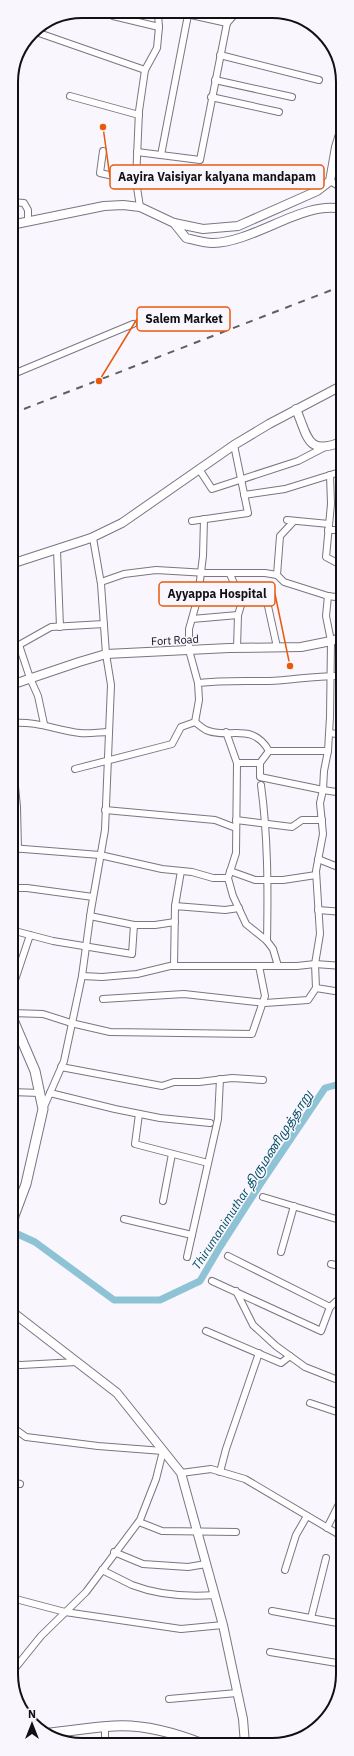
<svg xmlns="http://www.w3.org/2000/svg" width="354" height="1756" font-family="'IBM Plex Sans','Noto Sans Tamil',sans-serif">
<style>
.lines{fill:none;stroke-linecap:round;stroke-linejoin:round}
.canal{stroke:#8ec3d6;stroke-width:7}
.street-casing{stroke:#7b7584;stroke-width:8}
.secondary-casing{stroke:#7b7584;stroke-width:10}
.primary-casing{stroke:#7b7584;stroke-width:11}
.street{stroke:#fff;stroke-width:6}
.secondary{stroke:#fff;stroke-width:8}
.primary{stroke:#fff;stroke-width:9}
.rail{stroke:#615e65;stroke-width:2;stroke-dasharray:7 7;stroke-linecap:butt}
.labels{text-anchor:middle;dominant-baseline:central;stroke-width:3;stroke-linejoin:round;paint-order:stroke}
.street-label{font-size:11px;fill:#120f15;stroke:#f9f6fd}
.water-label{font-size:12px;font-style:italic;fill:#004e62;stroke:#f9f6fd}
.rim{fill:none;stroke:#120f15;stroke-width:2}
.leader{fill:none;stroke:#e8590c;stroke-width:1.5}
.callout-dot{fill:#e8590c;stroke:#f9f6fd;stroke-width:1.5}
.callout{fill:#f9f6fd;stroke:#e8590c;stroke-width:1.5}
.callout-label{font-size:12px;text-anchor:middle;font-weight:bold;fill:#120f15}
</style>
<rect width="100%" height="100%" fill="#f9f6fd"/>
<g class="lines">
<path class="canal" d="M11 1231 35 1242 114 1300H160L200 1281 220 1247 261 1183 325 1088 343 1083"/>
<defs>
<g id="street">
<path d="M191 15 227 23 228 14"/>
<path d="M113 16 159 27"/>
<path d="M36 32 145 70"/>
<path d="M220 55 319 80"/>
<path d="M215 80 292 97"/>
<path d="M70 96 139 115"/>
<path d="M211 97 279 112"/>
<path d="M103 151 100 173 136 181"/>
<path d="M137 152 200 160 227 23 235 14"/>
<path d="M161 155 188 15"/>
<path d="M330 181 342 188"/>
<path d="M11 202 24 203 28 210V221"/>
<path d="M140 207 136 181 139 111 145 70 157 48 159 27 158 15"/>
<path d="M11 375 133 324"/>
<path d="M199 469 212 489 298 461 325 447"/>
<path d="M330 475 331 504 326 557 343 566"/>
<path d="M244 495 285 489 343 471"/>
<path d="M287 520 329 524"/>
<path d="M192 521 248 513 234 445"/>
<path d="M328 530H343"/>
<path d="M57 550 60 627"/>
<path d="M230 574 242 602 238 615 237 648"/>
<path d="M277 575 280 536 294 521"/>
<path d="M101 582 124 574 156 570 207 573H265L277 575 284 582 328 596 343 598"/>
<path d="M328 596 326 616 331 641 330 717 328 751 324 771 323 790 320 803 323 834 316 871 320 934 315 964 316 988 341 992 343 995"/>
<path d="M242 602 266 597 277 647"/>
<path d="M192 619 238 615"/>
<path d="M11 644 19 645 51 627 104 624"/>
<path d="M19 645 30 678 38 696 44 724"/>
<path d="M198 683 189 650V629L198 597 203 556 204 519"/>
<path d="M195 722C199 725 202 728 206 730 228 740 252 721 269 751"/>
<path d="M11 723C39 721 55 730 80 733 89 734 100 732 109 732"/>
<path d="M226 732 237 763"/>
<path d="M330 733 343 735"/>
<path d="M12 756 17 807 18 849"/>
<path d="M260 763V777L323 790 343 793"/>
<path d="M75 769 172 744 181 727 195 722 199 700 198 683C222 680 245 681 269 681 294 680 318 675 343 676"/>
<path d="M261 785C268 837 268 888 267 941"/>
<path d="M105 810 215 820 236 828"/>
<path d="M236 820 292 827 302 820H322"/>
<path d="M11 848 100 855 162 869 192 872 213 878H228L236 853 237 763H260L269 751H328"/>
<path d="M318 859 343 869"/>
<path d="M230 871 255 880H283L316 875"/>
<path d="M228 878 233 896 246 924 267 941 273 949 278 966"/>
<path d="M11 888H27L93 897"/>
<path d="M175 906 181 871"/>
<path d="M318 910 343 912"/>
<path d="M90 916 134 925H155L175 922"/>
<path d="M11 930 53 941 132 954 134 925"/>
<path d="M174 966 175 906 225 910 239 908"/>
<path d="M82 976 102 977 137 974 170 966H297L315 964 343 966"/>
<path d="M11 992 30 935"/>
<path d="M103 999 184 994 265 1003 308 1000 316 988"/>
<path d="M11 1013 43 1014 71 1023 110 1032 252 1034 265 996 259 966"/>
<path d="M61 1067 162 1086 174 1082H199L232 1078 263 1080"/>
<path d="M11 1092 40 1093"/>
<path d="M50 1093 115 1109 160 1118 210 1123"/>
<path d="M43 1109 64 1061 82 976 91 910 105 830 111 685 106 654 101 584 93 538"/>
<path d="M139 1114 135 1144 208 1163"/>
<path d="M263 1197 343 1221"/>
<path d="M163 1201 172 1154"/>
<path d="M124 1219 192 1235"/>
<path d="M281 1252 294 1206"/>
<path d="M228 1256 330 1307 340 1298 343 1299"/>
<path d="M187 1257 218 1119 220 1079"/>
<path d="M331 1264 343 1267"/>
<path d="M212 1281 321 1331 330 1307"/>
<path d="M236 1291 253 1325 276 1346 305 1367 343 1382"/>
<path d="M206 1331 281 1363 290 1356"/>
<path d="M11 1364 21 1365 77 1362"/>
<path d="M310 1403 343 1414"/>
<path d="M12 1427 26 1437 98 1446 163 1451 156 1479 140 1520 86 1592 41 1636 12 1672"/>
<path d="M220 1472 226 1449 259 1353"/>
<path d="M181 1473 211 1469 245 1479 343 1537"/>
<path d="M12 1482 20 1484"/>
<path d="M139 1522 162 1531 236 1532"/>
<path d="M327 1528 343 1496"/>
<path d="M114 1552 143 1564 188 1567 206 1564"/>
<path d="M102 1570C112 1575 122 1580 132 1585 158 1595 187 1597 215 1595"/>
<path d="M285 1570 296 1535 307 1516"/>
<path d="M12 1598 65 1612 181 1629 223 1625"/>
<path d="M272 1611 343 1624"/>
<path d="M311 1618 326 1558"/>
<path d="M338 1623 343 1602"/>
<path d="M270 1652 343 1664"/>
<path d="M169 1699 237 1693"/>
<path d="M105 1744V1727"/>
</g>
<g id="secondary">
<path d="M174 223 186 238C194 240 204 243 213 243 255 242 304 200 342 209"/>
<path d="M11 225 104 206 123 205 140 207 174 223 203 229 238 226 317 191 330 181 336 147 342 128"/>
<path d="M296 409C308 437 307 457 343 441"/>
<path d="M11 564 91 538 122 523 234 445 269 424 343 385"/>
<path d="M11 685 79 662 106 654 229 648 301 647 331 641 343 637"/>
<path d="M11 1311 117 1393 181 1473 223 1625 243 1719 245 1744"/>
</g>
<g id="primary">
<path d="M11 1015 35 1071 43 1109 26 1184 14 1216 11 1237"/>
<path d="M50 1733C71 1731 93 1727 114 1726 145 1724 175 1733 203 1744"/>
</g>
</defs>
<use href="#street" class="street-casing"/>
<use href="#secondary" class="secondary-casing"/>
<use href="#primary" class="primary-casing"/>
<use href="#street" class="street"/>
<use href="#secondary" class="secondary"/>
<use href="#primary" class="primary"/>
<path class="rail" d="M11 414 342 286"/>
</g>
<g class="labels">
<g class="street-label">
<text transform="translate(175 640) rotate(-3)">Fort Road</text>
</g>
<g class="water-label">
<text transform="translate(252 1180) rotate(-57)">Thirumanimuthar திருமணிமுத்தாறு</text>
</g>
</g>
<path d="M0 0H354V1756H0ZM82 18H272A64 64 0 0 1 336 82V1674A64 64 0 0 1 272 1738H82A64 64 0 0 1 18 1674V82A64 64 0 0 1 82 18Z" fill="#f9f6fd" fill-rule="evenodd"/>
<path class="rim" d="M82 18H272A64 64 0 0 1 336 82V1674A64 64 0 0 1 272 1738H82A64 64 0 0 1 18 1674V82A64 64 0 0 1 82 18Z"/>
<path class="leader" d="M103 127L110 177M99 381L137 319M290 666L275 594"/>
<g class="callout-dot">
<circle cx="103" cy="127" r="4"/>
<circle cx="99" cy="381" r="4"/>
<circle cx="290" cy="666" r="4"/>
</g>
<g class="callout">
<rect x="110" y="165" width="214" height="24" rx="4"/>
<rect x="137" y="307" width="93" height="24" rx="4"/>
<rect x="159" y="582" width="116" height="24" rx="4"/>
</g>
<g class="callout-label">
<text x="217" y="181">Aayira Vaisiyar kalyana mandapam</text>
<text x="184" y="323">Salem Market</text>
<text x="217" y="598">Ayyappa Hospital</text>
</g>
<g transform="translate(32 1724)" stroke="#f9f6fd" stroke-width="3" paint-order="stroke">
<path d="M0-3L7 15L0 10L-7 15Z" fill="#120f15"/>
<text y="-6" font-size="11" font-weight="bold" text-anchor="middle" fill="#120f15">N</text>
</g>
</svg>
